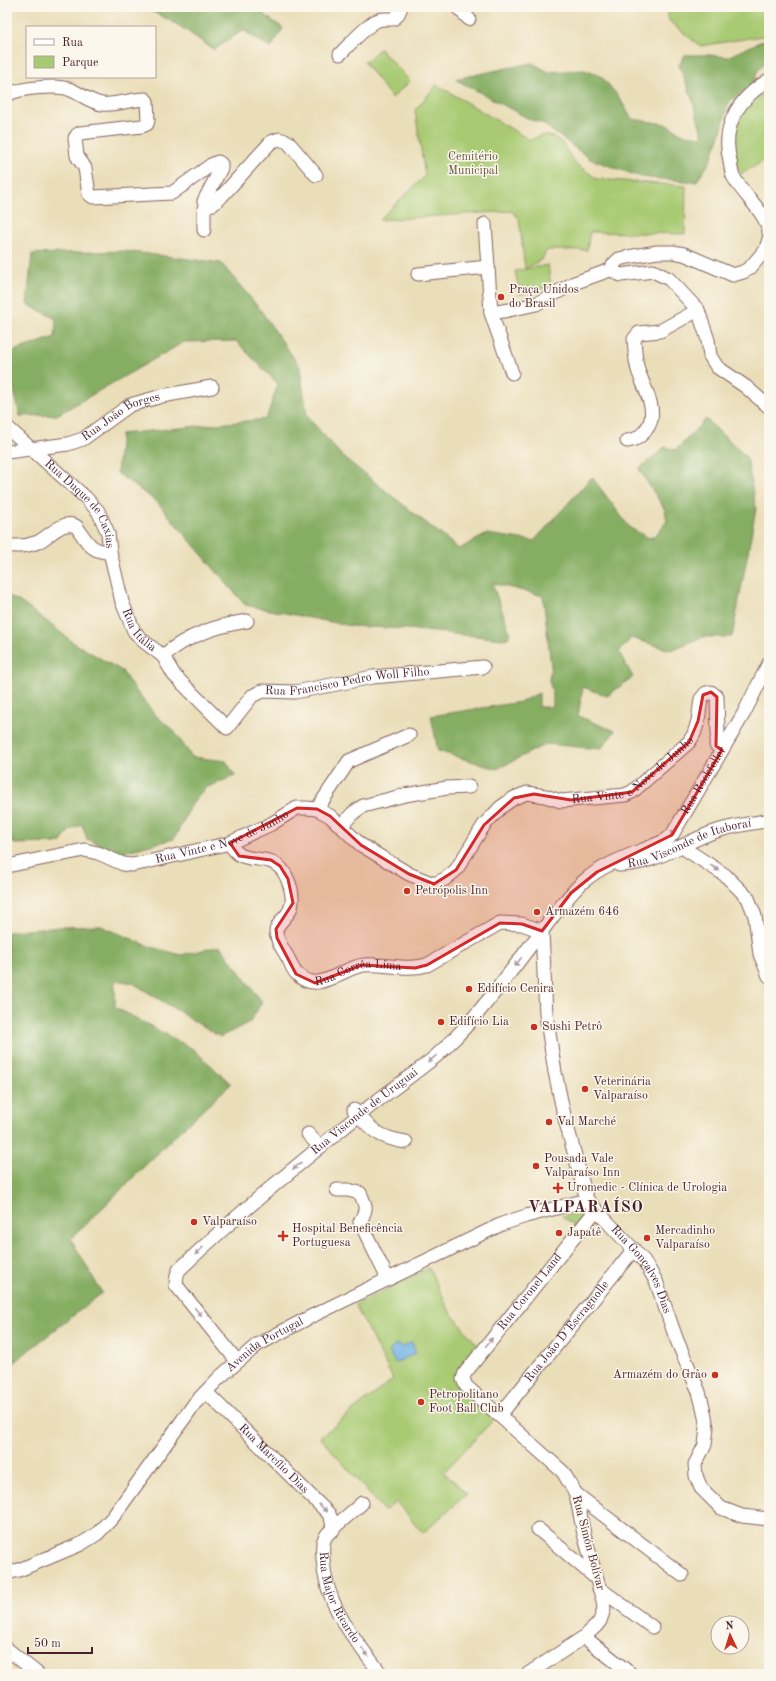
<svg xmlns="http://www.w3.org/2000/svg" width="776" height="1681" font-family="'Old Standard TT',serif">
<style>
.green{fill:#a8ca72;stroke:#79744e}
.forest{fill:#86ae64;stroke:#686648}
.water{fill:#70b1e5;stroke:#5d6888}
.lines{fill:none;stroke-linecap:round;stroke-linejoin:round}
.minor-casing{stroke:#82625d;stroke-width:15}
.minor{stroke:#fff;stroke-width:13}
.oneway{fill:#ae9aa0}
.marked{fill:#d62828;fill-opacity:0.2;stroke:#d62828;stroke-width:3;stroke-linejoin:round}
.poi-dot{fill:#c8321e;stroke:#fbf7ec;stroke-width:1.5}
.labels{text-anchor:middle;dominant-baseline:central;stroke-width:3;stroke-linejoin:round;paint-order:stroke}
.park-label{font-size:12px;fill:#665240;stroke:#fbf7ec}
.poi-label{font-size:12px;fill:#4a1f2b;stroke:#fbf7ec;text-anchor:start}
.street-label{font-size:12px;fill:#4a1f2b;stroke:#fbf7ec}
.district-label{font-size:16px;font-weight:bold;letter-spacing:1px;fill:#4a1f2b;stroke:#fbf7ec}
</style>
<rect width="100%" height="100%" fill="#fbf7ec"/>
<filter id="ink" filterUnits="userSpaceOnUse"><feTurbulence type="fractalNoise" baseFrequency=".025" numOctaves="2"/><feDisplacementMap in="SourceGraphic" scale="8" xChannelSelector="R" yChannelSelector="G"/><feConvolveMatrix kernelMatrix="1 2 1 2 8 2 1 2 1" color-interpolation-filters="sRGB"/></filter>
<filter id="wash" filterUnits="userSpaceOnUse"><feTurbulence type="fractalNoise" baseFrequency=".012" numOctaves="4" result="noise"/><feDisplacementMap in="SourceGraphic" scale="16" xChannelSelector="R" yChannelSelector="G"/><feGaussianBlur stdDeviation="0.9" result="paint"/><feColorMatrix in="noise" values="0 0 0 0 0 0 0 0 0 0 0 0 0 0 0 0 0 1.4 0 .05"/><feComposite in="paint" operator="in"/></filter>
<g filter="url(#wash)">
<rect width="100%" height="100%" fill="#eadeb9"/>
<g class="green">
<path d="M666 7H769V41L763 36 700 46 669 21Z"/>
<path d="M380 49 410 81 392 98 364 62Z"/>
<path d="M437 85 530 140 543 135 554 137 562 143 575 163 597 179 686 186 685 234 590 232 587 250H547L542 259 525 269 519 218 511 211 379 220 425 176 415 110Z"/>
<path d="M769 88V158L741 174C724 140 739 107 769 88Z"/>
<path d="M548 265 551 286 520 294 515 271Z"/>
<path d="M582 1211 586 1213 575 1226 562 1216Z"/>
<path d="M429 1268 450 1312 479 1347 461 1369 496 1417 444 1472 467 1494 423 1533 396 1502 384 1511 320 1437 393 1379 355 1305Z"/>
</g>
<g class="forest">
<path d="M138 7H253L283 28 271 48 243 30 214 50C190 33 167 15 138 7Z"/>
<path d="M764 40 769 43V61L758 70 753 84 729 102 720 135 710 162 696 182 641 177 590 159 542 123 531 120 455 79 532 63 549 72 584 70 601 76 618 96 632 119 665 124 685 135 703 137 693 101 679 65 685 55H710L727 57Z"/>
<path d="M124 251 221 263 259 308 300 367 307 416 342 456 459 549 487 534 534 541 592 477 630 528 649 538 655 536 667 521 665 510 639 469 665 447 676 450 706 419 747 458 756 509 732 637H702L671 650 631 638 619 652 633 677 607 696 583 687 578 716 615 731 601 749 546 744 497 769 438 751 431 716 520 702 539 693V707H553V695L549 680 551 666 543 596 492 583 510 633 508 638 503 639 407 629 351 626 245 605 157 502 117 473 121 434 266 419 278 384 236 341 184 342 57 415 20 416 7 360V353L55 337 56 319 27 304 32 254Z"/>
<path d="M7 595 20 602 41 617 74 643 122 671 129 682 155 715 174 731 192 757 226 761 235 776 205 788 193 802 174 839 119 853 87 839 82 825 70 830 60 843 15 844 7 837Z"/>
<path d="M101 926 151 947 181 955 220 946 262 1002 250 1022 220 1037 133 983 115 980V1007L193 1049 231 1084 180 1131 71 1239 102 1293 28 1351 7 1369V932L60 927Z"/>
</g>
<path class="water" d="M412 1342 416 1353 395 1363 389 1351 397 1344 402 1347Z"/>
</g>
<g filter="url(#ink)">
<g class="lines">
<defs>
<g id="minor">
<path d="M457 7 469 19"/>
<path d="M340 54C350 44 365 27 376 21 388 14 394 28 401 7"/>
<path d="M769 80C739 98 721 125 730 161 731 166 731 172 733 176 742 194 767 213 769 232"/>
<path d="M7 95C19 88 58 84 71 90 81 94 90 102 102 104 115 106 131 99 145 99L147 101 148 120 147 124 142 126 80 133 77 135 75 138 77 156 85 168 89 194 93 197 172 193 211 165 218 162 221 164V168L204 201 207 205 204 211V230"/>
<path d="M207 205 213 204 221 197 271 142 279 139 288 142 316 175"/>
<path d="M485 224 488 267"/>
<path d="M613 269 616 273 621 275 653 271 669 279 698 310 708 340 710 356 717 367 746 387 769 407"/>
<path d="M613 269V265L619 259 628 257 657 252H673L684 254 733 275 743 272 750 268 766 249 769 239"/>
<path d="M418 274 488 267 491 313 512 373"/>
<path d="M491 313 509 310 536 304 574 283 613 269"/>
<path id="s1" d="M7 427 85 497 98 511 108 533 110 552 122 602 134 631 142 640 163 656 174 675 227 728 252 696 262 691 295 692 373 677 483 667"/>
<path d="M627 441C636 440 640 437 645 431 661 413 644 389 638 370 635 360 635 350 634 339L639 333 660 331 698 310"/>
<path id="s2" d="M7 452 68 444 83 439 130 405 162 396 212 387"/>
<path d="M7 545C17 547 28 546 38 542 49 537 64 518 77 527 87 542 91 552 110 552"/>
<path d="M163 656C187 635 216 626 247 621"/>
<path d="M317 809 349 761 409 735"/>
<path d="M341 826 353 813 363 806 405 795 447 788 469 787"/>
<path id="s3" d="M230 843C242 871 273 846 287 878 292 889 295 904 288 913 284 919 277 924 276 931 276 941 284 950 288 958 291 963 293 971 297 974 318 996 342 967 364 965 386 963 405 971 427 965L500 923 522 924 542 931"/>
<path d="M682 847 725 875 748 898 755 916 760 954 769 976"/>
<path id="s4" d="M619 865C655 864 679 845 711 833 730 826 750 824 769 820"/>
<path id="s5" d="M7 866 84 850 98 853 123 864 132 865 147 862 230 843 271 824 297 808H306L317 809 330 816 361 845 409 874 434 884 445 879 456 870 484 825 501 807 514 798 527 793 545 796 561 801 625 795 632 792 689 742 694 734 698 721 701 699 706 693 711 692 717 697 718 733 716 745 722 750"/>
<path id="s6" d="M542 931 546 1014 555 1072 564 1115 587 1200 644 1261 656 1281 676 1338 699 1392 703 1407 707 1427 705 1445 695 1464 696 1476 701 1488 721 1508 742 1516 769 1519"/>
<path d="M354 1110C371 1130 379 1138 406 1142"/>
<path d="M308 1134 320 1147"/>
<path d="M337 1190H348L360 1193C367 1208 367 1208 360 1222L388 1279"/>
<path id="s7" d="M237 1361 176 1285 177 1275 179 1270C236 1215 298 1165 359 1115 384 1095 410 1077 435 1057 476 1021 508 974 541 932 555 914 567 896 584 881 607 861 639 853 666 840L672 835 744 713 769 663"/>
<path id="s8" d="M206 1392 329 1514 332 1521 333 1530"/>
<path id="s9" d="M500 1415 634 1249"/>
<path d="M576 1494 682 1575"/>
<path id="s10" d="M362 1503C354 1511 331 1528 326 1536 321 1543 323 1553 323 1560 326 1607 354 1638 381 1674"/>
<path d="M538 1529 596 1578"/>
<path id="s11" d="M7 1573 19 1570 81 1544 97 1534 113 1517 195 1403 220 1377 257 1345 310 1317 502 1224 526 1216 587 1200"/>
<path d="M599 1588 652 1627"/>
<path d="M584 1637 631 1674"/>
<path d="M7 1649 38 1674"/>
<path id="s12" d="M528 1674 584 1637 596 1626 600 1621 604 1609 603 1601 584 1534 576 1494 563 1472 466 1386 463 1379 465 1373 596 1210"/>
</g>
</defs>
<use href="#minor" class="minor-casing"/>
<use href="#minor" class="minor"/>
</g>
<defs><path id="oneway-solid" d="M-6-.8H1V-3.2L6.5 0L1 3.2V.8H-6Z"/></defs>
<g class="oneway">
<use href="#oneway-solid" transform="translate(674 831) rotate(128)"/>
<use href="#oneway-solid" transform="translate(715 868) rotate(33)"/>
<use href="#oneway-solid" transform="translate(518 962) rotate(128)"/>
<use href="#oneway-solid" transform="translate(432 1059) rotate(141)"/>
<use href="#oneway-solid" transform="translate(297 1166) rotate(140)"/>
<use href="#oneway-solid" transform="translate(199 1251) rotate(136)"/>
<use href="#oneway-solid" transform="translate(198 1312) rotate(51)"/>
<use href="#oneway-solid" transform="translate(489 1342) rotate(-51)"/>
<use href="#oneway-solid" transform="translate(323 1508) rotate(45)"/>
<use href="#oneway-solid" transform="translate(365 1652) rotate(53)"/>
</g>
</g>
<path class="marked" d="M711 692 717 697 716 746 722 750 672 835 597 872 571 893 542 931 522 924 500 923 427 965 415 968 362 965 315 983 296 974 277 938 276 929 293 903 288 879 280 866 271 860 239 856 230 843 297 808 317 809 330 816 361 845 409 874 434 884 456 870 484 825 514 798 534 794 571 800 632 792 689 742 698 721 703 695Z"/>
<g class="poi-dot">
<circle cx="501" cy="297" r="4"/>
<circle cx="407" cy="891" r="4"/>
<circle cx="537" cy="912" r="4"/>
<circle cx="469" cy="989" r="4"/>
<circle cx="441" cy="1022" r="4"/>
<circle cx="534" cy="1027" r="4"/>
<circle cx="585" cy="1089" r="4"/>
<circle cx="549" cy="1122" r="4"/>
<circle cx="536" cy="1166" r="4"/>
<path d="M556 1182h4v4h4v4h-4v4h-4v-4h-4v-4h4z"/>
<circle cx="194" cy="1222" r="4"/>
<circle cx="559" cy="1233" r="4"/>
<path d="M281 1230h4v4h4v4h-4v4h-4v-4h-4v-4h4z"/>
<circle cx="647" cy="1238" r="4"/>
<circle cx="715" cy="1375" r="4"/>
<circle cx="421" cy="1402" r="4"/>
</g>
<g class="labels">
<g class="park-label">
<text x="473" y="157">Cemitério<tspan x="473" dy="14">Municipal</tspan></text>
</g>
<g class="poi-label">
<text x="509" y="290">Praça Unidos<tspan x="509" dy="14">do Brasil</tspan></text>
<text x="415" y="891">Petrópolis Inn</text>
<text x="545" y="912">Armazém 646</text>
<text x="477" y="989">Edifício Cenira</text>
<text x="449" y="1022">Edifício Lia</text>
<text x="542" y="1027">Sushi Petrô</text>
<text x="593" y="1082">Veterinária<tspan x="593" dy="14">Valparaíso</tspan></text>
<text x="557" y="1122">Val Marché</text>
<text x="544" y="1159">Pousada Vale<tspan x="544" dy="14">Valparaíso Inn</tspan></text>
<text x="567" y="1188">Uromedic - Clínica de Urologia</text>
<text x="202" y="1222">Valparaíso</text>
<text x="292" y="1229">Hospital Beneficência<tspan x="292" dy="14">Portuguesa</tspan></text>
<text x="655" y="1231">Mercadinho<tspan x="655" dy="14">Valparaíso</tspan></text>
<text x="567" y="1233">Japatê</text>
<text x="707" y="1375" text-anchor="end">Armazém do Grão</text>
<text x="429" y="1395">Petropolitano<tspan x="429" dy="14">Foot Ball Club</tspan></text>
</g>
<g class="street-label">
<text stroke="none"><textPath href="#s2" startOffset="122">Rua João Borges</textPath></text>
<text stroke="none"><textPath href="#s1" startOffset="108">Rua Duque de Caxias</textPath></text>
<text stroke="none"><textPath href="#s1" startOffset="252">Rua Itália</textPath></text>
<text stroke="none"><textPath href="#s1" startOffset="523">Rua Francisco Pedro Woll Filho</textPath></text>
<text stroke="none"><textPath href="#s5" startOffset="716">Rua Vinte e Nove de Junho</textPath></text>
<text stroke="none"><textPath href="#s7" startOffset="840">Rua Rockfeller</textPath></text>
<text stroke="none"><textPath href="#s5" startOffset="224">Rua Vinte e Nove de Junho</textPath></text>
<text stroke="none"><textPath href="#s4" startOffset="74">Rua Visconde de Itaboraí</textPath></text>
<text stroke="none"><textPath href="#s3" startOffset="243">Rua Corrêa Lima</textPath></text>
<text stroke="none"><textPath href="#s7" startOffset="357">Rua Visconde de Uruguai</textPath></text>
<text stroke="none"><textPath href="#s6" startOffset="363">Rua Gonçalves Dias</textPath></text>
<text stroke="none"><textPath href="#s12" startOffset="494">Rua Coronel Land</textPath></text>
<text stroke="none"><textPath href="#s9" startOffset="107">Rua João D´Escragnolle</textPath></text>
<text stroke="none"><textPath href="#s11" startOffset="354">Avenida Portugal</textPath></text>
<text stroke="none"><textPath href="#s8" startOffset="95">Rua Marcílio Dias</textPath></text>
<text transform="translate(588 1543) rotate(75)">Rua Simón Bolívar</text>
<text stroke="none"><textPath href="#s10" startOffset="114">Rua Major Ricardo</textPath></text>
</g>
<g class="district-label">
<text x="586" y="1208">VALPARAÍSO</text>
</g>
</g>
<rect width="776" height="1681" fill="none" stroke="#fbf7ec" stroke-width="24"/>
<rect x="26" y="26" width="130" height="52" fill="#fbf7ec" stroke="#b4a19f"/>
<rect x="34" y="39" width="20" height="6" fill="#ffffff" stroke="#b4a19f"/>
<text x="62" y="46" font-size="12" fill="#4a1f2b">Rua</text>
<rect x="34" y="56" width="20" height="12" fill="#a8ca72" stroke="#b4a19f"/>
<text x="62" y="66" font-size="12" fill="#4a1f2b">Parque</text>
<g transform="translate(730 1635) rotate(356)"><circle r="19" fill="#fbf7ec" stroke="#b4a19f"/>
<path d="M0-3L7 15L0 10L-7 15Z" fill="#c8321e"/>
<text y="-6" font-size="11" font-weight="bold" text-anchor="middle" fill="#4a1f2b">N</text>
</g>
<path d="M28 1647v6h64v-6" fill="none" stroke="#4a1f2b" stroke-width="2"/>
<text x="34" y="1647" font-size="12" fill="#4a1f2b" stroke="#fbf7ec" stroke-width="3" paint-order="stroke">50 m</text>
</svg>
